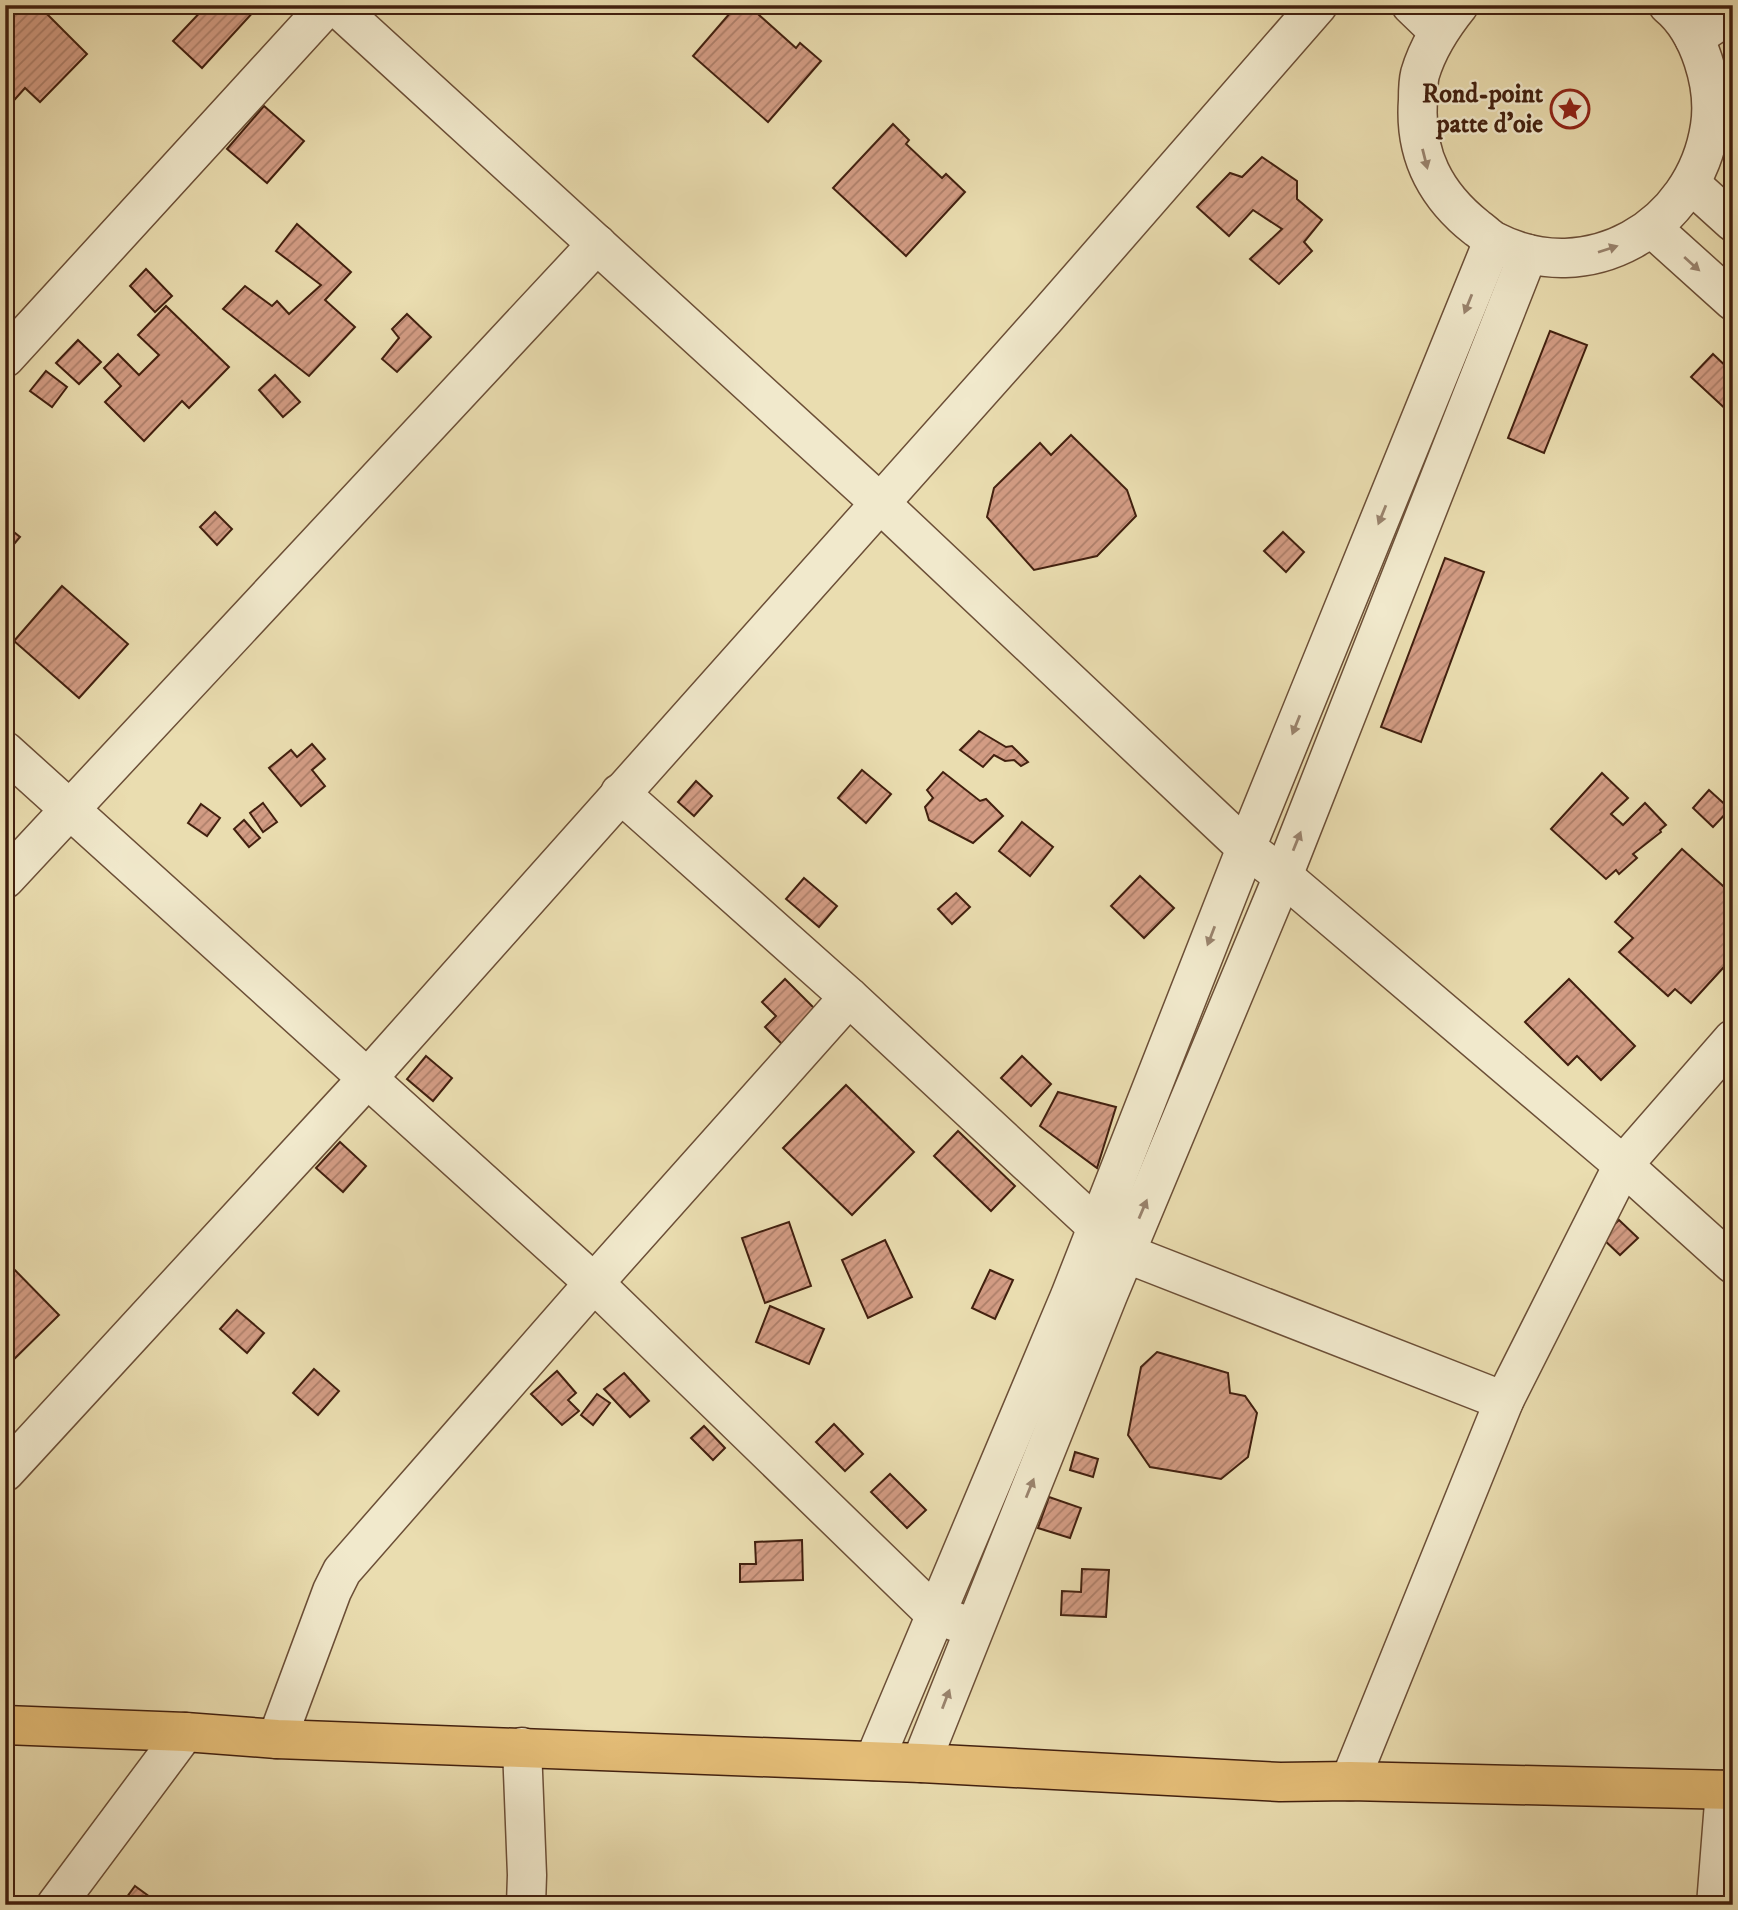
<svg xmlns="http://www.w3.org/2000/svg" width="1738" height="1910" font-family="'IM FELL DW Pica',serif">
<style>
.building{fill:url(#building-hatch);stroke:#42200f;stroke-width:2}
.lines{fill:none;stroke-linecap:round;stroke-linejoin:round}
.minor-casing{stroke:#6c4f37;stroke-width:41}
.tertiary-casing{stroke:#6c4f37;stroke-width:41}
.trunk-casing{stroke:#42200f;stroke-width:41}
.minor{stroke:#f1e9cc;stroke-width:38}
.tertiary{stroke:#f1e9cc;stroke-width:38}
.trunk{stroke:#e5be78;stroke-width:38}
.oneway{fill:#9a846e}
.labels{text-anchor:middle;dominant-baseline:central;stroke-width:5;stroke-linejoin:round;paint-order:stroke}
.poi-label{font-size:26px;font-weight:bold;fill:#42200f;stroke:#f1e9cc;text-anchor:end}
</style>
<defs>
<pattern id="building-hatch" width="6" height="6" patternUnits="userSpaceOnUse" patternTransform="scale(1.75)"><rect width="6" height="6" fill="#d39c84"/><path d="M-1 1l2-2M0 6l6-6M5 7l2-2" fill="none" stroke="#ad7f6a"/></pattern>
</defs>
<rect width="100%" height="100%" fill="#eaddb0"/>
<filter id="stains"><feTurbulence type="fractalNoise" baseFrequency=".00286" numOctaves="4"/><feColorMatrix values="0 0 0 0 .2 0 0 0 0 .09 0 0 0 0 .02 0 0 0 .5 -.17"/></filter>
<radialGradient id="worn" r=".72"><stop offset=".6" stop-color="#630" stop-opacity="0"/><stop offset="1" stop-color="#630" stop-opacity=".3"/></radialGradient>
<g class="building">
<path d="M5 5H38L87 54 40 102 25 88 8 107 5 105Z"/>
<path d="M207 5H254L257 8 202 68 173 41Z"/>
<path d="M737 5H757L762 10 759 15 796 48 800 43 821 61 768 122 693 56Z"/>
<path d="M264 106 304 141 267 183 227 149Z"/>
<path d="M893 124 909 140 906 144 942 178 946 174 965 192 906 256 833 188Z"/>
<path d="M1262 157 1297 181V199L1322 220 1304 242 1312 251 1279 284 1250 259 1282 229 1253 210 1229 236 1197 207 1230 173 1242 177Z"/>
<path d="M297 224 351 272 325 300 355 327 309 376 223 309 245 286 272 306 277 301 289 314 321 285 276 251Z"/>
<path d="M146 269 172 296 155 312 130 286Z"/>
<path d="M166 306 229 367 189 408 182 401 144 441 105 402 121 386 104 368 118 354 139 375 159 355 138 335Z"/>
<path d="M407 314 431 337 397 372 382 359 399 338 392 329Z"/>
<path d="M1550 331 1587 345 1544 453 1508 438Z"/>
<path d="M78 340 101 362 79 384 56 363Z"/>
<path d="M1713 354 1733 373V410L1730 413 1691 377Z"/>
<path d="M46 371 67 387 52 407 30 391Z"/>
<path d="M275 375 300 402 283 417 259 390Z"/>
<path d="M1071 435 1127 490 1136 516 1097 556 1034 570 987 517 994 488 1040 443 1051 455Z"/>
<path d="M215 512 232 529 217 545 200 527Z"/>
<path d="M5 525 20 537 5 555Z"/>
<path d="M1283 532 1304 552 1286 572 1264 551Z"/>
<path d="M1445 558 1484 572 1421 742 1381 727Z"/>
<path d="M62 586 128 644 79 698 14 641Z"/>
<path d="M979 731 1006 747 1012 746 1028 762 1021 766 1014 760 1005 761 994 755 983 767 960 750Z"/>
<path d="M312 744 325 759 312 770 325 786 301 806 269 768 291 750 297 757Z"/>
<path d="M862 770 891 794 866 823 838 798Z"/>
<path d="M943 772 980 801 986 799 1003 816 973 843 929 820 925 807 933 798 927 790Z"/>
<path d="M1602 773 1628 798 1611 814 1623 825 1645 803 1666 825 1660 830 1661 832 1633 854 1637 858 1619 874 1616 870 1606 879 1551 829Z"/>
<path d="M696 781 712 796 694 816 678 802Z"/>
<path d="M1709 790 1730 809 1713 827 1693 808Z"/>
<path d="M263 803 277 822 263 832 250 813Z"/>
<path d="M201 804 220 818 207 836 188 823Z"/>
<path d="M244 820 260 838 249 847 234 829Z"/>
<path d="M1022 822 1053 847 1030 876 999 851Z"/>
<path d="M1682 849 1733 895V916L1726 923 1733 930V957L1691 1003 1675 989 1668 996 1619 952 1633 938 1615 922Z"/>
<path d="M1140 876 1174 908 1144 938 1111 906Z"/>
<path d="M804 878 837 906 819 927 786 899Z"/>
<path d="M956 893 970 907 952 924 938 909Z"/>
<path d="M785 979 823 1017 788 1050 765 1027 776 1016 762 1002Z"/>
<path d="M1569 979 1635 1046 1601 1080 1577 1056 1568 1065 1525 1022Z"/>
<path d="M426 1056 452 1078 433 1101 407 1079Z"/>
<path d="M1022 1056 1051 1084 1031 1106 1001 1078Z"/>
<path d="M846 1085 914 1152 852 1215 783 1148Z"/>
<path d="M1058 1092 1116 1107 1097 1168 1040 1126Z"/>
<path d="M958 1131 1015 1186 991 1211 934 1156Z"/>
<path d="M340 1142 366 1166 343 1192 316 1168Z"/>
<path d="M1619 1220 1638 1238 1620 1255 1601 1237Z"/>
<path d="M789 1222 811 1286 765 1303 742 1238Z"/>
<path d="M885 1240 912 1297 868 1318 842 1260Z"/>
<path d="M5 1260 59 1315 5 1368Z"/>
<path d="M990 1270 1013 1280 995 1319 972 1308Z"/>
<path d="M770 1306 824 1329 809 1364 756 1342Z"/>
<path d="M237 1310 264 1333 247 1353 220 1329Z"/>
<path d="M1157 1352 1228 1373 1230 1393 1245 1396 1257 1413 1248 1457 1221 1479 1150 1467 1128 1435 1141 1367Z"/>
<path d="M314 1369 339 1391 318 1415 293 1393Z"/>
<path d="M557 1371 576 1393 568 1400 579 1411 562 1425 531 1394Z"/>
<path d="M624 1373 649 1401 630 1417 604 1389Z"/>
<path d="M597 1394 610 1403 593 1425 581 1415Z"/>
<path d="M834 1424 863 1454 845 1471 816 1442Z"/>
<path d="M704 1426 725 1448 713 1460 691 1438Z"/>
<path d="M1075 1452 1098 1459 1093 1477 1070 1470Z"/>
<path d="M890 1474 926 1510 907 1528 871 1492Z"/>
<path d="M1049 1497 1081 1508 1070 1538 1038 1528Z"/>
<path d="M802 1540 803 1580 740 1582V1564H756L755 1542Z"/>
<path d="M1082 1569 1109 1570 1106 1617 1061 1615 1062 1591 1081 1592Z"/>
<path d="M135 1886 161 1905H121Z"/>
</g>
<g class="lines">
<defs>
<g id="minor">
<path d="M335 5 880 503 1246 848 1283 876 1623 1165 1733 1264"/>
<path d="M1411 5 1438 31"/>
<path d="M1459 5C1442 26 1428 47 1420 74 1418 82 1418 92 1418 100 1414 154 1435 195 1477 228 1483 232 1488 238 1494 241 1588 290 1695 227 1710 126 1716 87 1700 31 1668 5"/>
<path d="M1694 38 1733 12"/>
<path d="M1691 184 1733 222"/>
<path d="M1652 228 1733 301"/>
<path d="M5 358 328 5"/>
<path d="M5 751 594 1283 935 1614 959 1623"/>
<path d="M620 793 849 997 1125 1253 1504 1401"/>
<path d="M5 879 597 244"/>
<path d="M5 1472 366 1080 1046 317 1318 5"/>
<path d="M277 1739 332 1591 342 1571 594 1283 849 997"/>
<path d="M874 1761 1070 1296 1246 848 1493 241"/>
<path d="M921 1763 1108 1295 1283 876 1528 254"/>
<path d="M1350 1781 1504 1401 1623 1165 1733 1039"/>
<path d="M56 1905 185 1732"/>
<path d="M1716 1905 1725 1790"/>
</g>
<path id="tertiary" d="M522 1747 527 1875 526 1905"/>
<path id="trunk" d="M5 1725 185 1732 277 1739 921 1763 1280 1782 1350 1781 1733 1790"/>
</defs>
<use href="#minor" class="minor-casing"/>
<use href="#tertiary" class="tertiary-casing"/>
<use href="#trunk" class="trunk-casing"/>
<use href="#minor" class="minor"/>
<use href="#tertiary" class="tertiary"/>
<use href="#trunk" class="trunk"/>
</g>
<defs><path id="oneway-solid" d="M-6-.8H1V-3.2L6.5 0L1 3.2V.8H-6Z" transform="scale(1.75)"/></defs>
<g class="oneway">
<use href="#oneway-solid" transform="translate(1425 159) rotate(76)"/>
<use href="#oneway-solid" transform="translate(1608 249) rotate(-18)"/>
<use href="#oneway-solid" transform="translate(1692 264) rotate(42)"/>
<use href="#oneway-solid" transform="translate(1468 304) rotate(112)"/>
<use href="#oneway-solid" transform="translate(1382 515) rotate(112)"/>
<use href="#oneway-solid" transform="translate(1296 725) rotate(112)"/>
<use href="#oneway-solid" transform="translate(1297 841) rotate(-68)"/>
<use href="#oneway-solid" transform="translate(1211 936) rotate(111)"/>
<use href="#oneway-solid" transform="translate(1143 1209) rotate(-67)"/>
<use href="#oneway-solid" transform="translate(1030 1488) rotate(-68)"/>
<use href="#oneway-solid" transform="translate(946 1699) rotate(-69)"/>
</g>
<defs>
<symbol id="sight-ring" viewBox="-11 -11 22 22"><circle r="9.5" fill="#f1e9cc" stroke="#8f2418" stroke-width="1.5"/><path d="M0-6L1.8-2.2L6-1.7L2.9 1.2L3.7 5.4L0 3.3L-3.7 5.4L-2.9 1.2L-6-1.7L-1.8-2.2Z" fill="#8f2418"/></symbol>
</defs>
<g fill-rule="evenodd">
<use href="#sight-ring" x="1548" y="87" width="44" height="44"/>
</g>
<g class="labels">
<g class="poi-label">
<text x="1543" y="94">Rond-point<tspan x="1543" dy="30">patte d'oie</tspan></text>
</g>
</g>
<rect width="1738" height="1910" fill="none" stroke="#eaddb0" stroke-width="28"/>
<rect x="7" y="7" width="1724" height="1896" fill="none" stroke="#42200f" stroke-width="3.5"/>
<rect x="14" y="14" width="1710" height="1882" fill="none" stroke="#42200f" stroke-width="2"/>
<rect width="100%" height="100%" filter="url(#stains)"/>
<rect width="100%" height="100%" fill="url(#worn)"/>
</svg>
